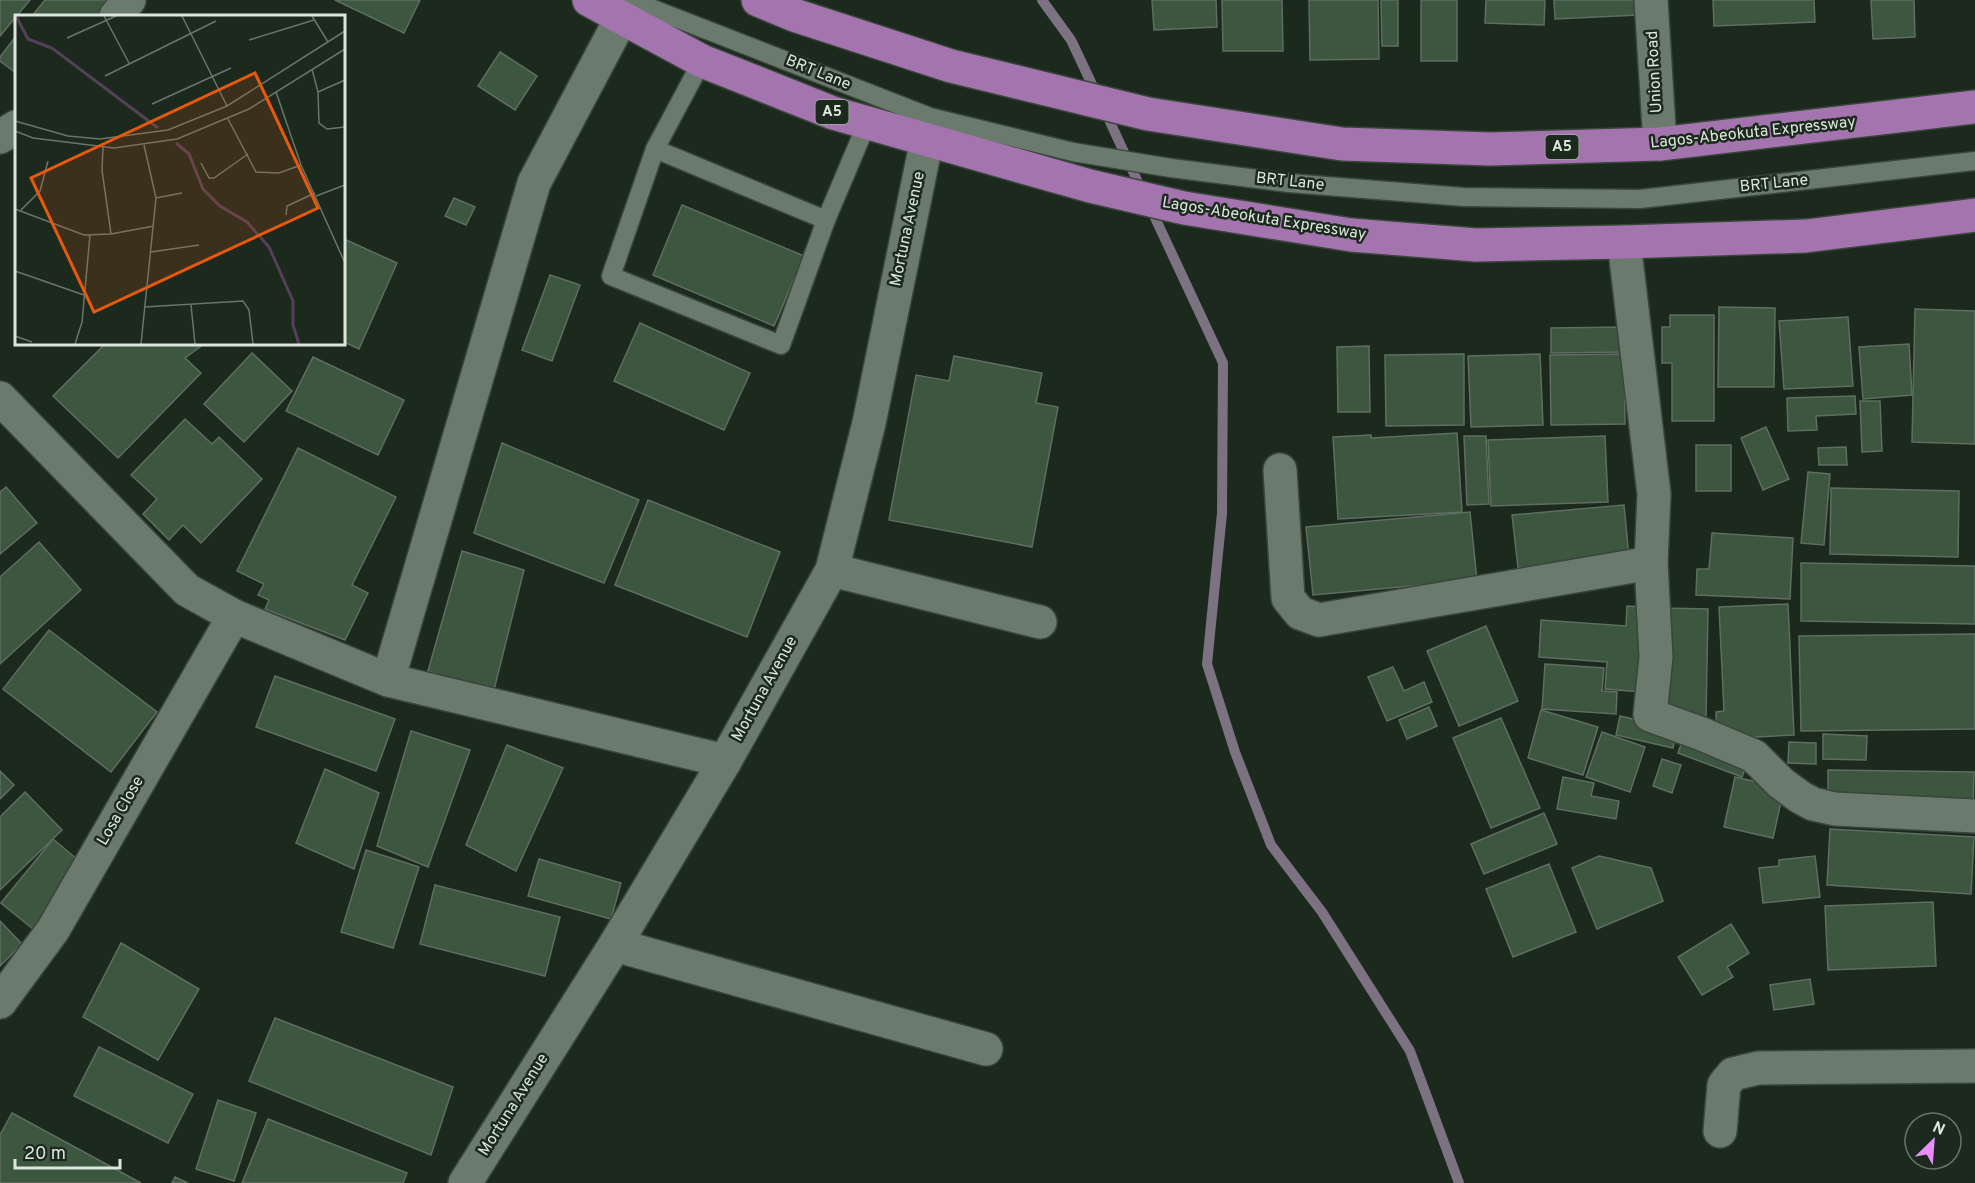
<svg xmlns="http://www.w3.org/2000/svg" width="1975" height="1183" font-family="Overpass,sans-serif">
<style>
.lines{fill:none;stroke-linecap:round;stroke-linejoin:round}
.stream{stroke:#7d7281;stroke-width:10}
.building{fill:#3c563f;stroke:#5e6e60;stroke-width:1.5}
.service-casing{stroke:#3a453b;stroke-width:21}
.minor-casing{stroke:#3a453b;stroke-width:36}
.trunk-casing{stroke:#3a453b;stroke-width:36}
.service{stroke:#6a7a6c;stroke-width:18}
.minor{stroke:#6a7a6c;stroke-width:33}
.trunk{stroke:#a374ae;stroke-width:33}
.labels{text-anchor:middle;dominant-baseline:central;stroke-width:5;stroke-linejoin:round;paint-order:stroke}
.shield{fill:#1c2a1e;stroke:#a3aea4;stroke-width:1.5}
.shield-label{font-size:15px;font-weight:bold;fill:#dde6de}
.street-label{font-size:16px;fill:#dde6de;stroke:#1c2a1e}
.inset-river{fill:none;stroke:#544059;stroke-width:3}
.inset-road{fill:none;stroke:#69756b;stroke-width:1.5}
.view{fill:#e8590c;fill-opacity:0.15;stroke:#e8590c;stroke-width:3}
.inset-edge{fill:none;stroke:#dde6de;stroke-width:3}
</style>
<rect width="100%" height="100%" fill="#1c2a1e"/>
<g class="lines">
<g class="stream">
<path d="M1042 0 1071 40 1097 95"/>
<path d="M1104 109 1143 193"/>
<path d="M1150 207 1223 363 1222 513 1207 664 1235 752 1271 845 1322 912 1410 1051 1459 1183"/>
</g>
</g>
<g class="building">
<path d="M0 0H30L0 36Z"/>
<path d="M45 0H114L101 16H32Z"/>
<path d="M335 0H420L404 33Z"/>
<path d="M1152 0H1216L1217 27 1154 30Z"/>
<path d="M1222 0H1282L1283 51H1223Z"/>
<path d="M1309 0H1378L1379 59 1310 60Z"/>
<path d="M1381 0H1398V46H1382Z"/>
<rect x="1421" y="0" width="36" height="61"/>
<path d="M1486 0H1545L1544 25 1485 23Z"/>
<path d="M1554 0H1638V15L1555 19Z"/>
<path d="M1713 0H1814L1815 22 1714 26Z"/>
<path d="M1871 0H1914L1915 37 1873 39Z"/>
<path d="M16 36V73L0 61V57Z"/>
<path d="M500 52 537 76 515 110 478 86Z"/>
<path d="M454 198 475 207 466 225 445 216Z"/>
<path d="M682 205 804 256 774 326 653 275Z"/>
<path d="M344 239 397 263 359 349 344 342Z"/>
<path d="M550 275 580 285 552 361 522 350Z"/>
<path d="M1719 307 1775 308 1774 387H1718Z"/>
<path d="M1915 309 1975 311V444L1912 442Z"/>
<path d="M1670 315H1714V421H1672V363H1662V327H1670Z"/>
<path d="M1848 317 1853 386 1784 389 1779 321Z"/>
<path d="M640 323 750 373 724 430 614 381Z"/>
<path d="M1624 327V352L1551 353V328Z"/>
<path d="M105 344H204L185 358 201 373 118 458 53 396Z"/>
<path d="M1909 344 1912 395 1863 399 1859 347Z"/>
<path d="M1369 346 1370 412H1338L1337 347Z"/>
<path d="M252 353 292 391 244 442 204 404Z"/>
<path d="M1464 354V425L1386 426 1385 355Z"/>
<path d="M1540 354 1543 425 1471 427 1468 356Z"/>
<path d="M1624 354 1625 424 1551 425 1550 355Z"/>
<path d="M954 356 1042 373 1036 403 1058 407 1032 547 889 520 916 375 949 381Z"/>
<path d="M313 357 404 400 378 455 286 411Z"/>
<path d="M1855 396 1856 414 1816 416 1817 430 1788 431 1787 398Z"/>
<path d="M1860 401H1880L1882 451 1862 452Z"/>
<path d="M185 419 212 444 219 437 262 479 201 543 183 525 169 540 143 514 157 499 131 475Z"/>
<path d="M1766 427 1789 479 1763 490 1741 438Z"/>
<path d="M1457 433 1462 512 1338 519 1333 437 1371 435V438Z"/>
<path d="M1464 436H1486L1489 504 1467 505Z"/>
<path d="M1605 436 1608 502 1491 506 1488 440Z"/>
<path d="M502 443 639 500 604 583 474 533Z"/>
<rect x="1696" y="445" width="35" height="46"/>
<path d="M1846 447 1847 465H1819L1818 448Z"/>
<path d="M298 448 396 497 352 585 368 593 345 640 265 609 269 600 258 595 264 584 237 571Z"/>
<path d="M1808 472 1830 474 1824 545 1801 543Z"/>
<path d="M6 487 37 523 0 554V492Z"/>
<path d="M1831 488 1959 491 1958 557 1830 554Z"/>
<path d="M648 500 780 552 747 637 615 585Z"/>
<path d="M1624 505 1629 557 1518 568 1512 515Z"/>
<path d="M1470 512 1477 580 1313 595 1306 527Z"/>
<path d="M1712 533 1793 538 1790 599 1696 595 1697 569H1709Z"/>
<path d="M39 542 81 590 0 664V577Z"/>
<path d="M462 551 524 570 493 694 428 671Z"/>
<path d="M1801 563 1975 566V624L1801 621Z"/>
<path d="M1788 604 1794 735 1717 739 1716 712 1724 711 1719 607Z"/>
<path d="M1627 606 1646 607 1641 692 1605 689 1607 662 1539 657 1541 620 1626 626Z"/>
<path d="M1662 608 1708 609 1706 717 1659 716Z"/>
<path d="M1486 626 1518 701 1459 726 1427 651Z"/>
<path d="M49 630 157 712 111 772 3 689Z"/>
<path d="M1975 634V729L1801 731 1799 636Z"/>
<path d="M1545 664 1604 668 1602 691 1617 692 1616 714 1542 709Z"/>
<path d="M1393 667 1404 691 1424 682 1432 702 1387 721 1368 677Z"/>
<path d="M275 676 395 719 376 771 256 727Z"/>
<path d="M1429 707 1437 726 1407 739 1399 720Z"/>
<path d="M1541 710 1598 727 1583 775 1528 758Z"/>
<path d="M1620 716 1677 729 1673 748 1616 735Z"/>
<path d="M1501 718 1540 808 1491 828 1453 738Z"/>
<path d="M411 731 470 750 428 867 377 846Z"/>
<path d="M1602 732 1645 747 1630 792 1586 777Z"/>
<path d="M1685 733 1750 757 1742 777 1678 753Z"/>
<path d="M1823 734 1867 736 1866 760 1823 759Z"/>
<path d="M1789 742 1816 743V764L1788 763Z"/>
<path d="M507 745 563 768 516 871 466 845Z"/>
<path d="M1662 759 1681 765 1672 793 1653 786Z"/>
<path d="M325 769 379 793 354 869 296 843Z"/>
<path d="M1828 770 1974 772 1973 807 1828 806Z"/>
<path d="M0 771 14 785 0 799Z"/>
<path d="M1563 777 1594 783 1591 796 1619 801 1616 819 1557 809Z"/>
<path d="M1735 777 1784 788 1773 838 1724 827Z"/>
<path d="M25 792 62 830 0 890V817Z"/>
<path d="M1544 813 1557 844 1484 874 1471 844Z"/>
<path d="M1830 829 1974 837 1971 894 1827 885Z"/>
<path d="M53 839 84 865 33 929 1 903Z"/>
<path d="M366 850 419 867 393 948 341 932Z"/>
<path d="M1599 856 1651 868 1663 901 1597 929 1572 868Z"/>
<path d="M1815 856 1820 897 1763 903 1759 868 1779 866V860Z"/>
<path d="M539 859 621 883 611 919 528 896Z"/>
<path d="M1549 864 1576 932 1513 957 1486 889Z"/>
<path d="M435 885 560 917 545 976 420 944Z"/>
<path d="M1933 902 1936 966 1828 970 1825 906Z"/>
<path d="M0 921 22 944 0 966Z"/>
<path d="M1731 924 1749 953 1727 967 1733 977 1702 995 1678 957Z"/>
<path d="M121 943 199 989 158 1060 83 1017Z"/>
<path d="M1810 979 1814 1004 1774 1010 1770 985Z"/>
<path d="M275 1018 453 1087 431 1155 249 1081Z"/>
<path d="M99 1047 193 1094 168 1143 74 1096Z"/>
<path d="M218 1100 256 1113 234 1181 196 1169Z"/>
<path d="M12 1113 141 1183H0V1135Z"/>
<path d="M268 1119 407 1173 403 1183H242Z"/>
<path d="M175 1177 188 1183H172Z"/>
</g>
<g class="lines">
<defs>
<g id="service">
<path d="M630 0 930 117 1073 152 1171 168 1289 183 1464 197 1640 199 1975 161"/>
<path d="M702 61 655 149 611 276 781 345 826 220 867 123"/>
<path d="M655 149 826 220"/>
</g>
<g id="minor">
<path d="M1651 0 1660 144"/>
<path d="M116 16 129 0"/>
<path d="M0 137 16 127"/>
<path d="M1624 242 1654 494 1651 563 1656 657 1650 715 1702 734 1754 756 1781 783 1800 797 1813 804 1835 809 1975 816"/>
<path d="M0 398 187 590 234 616 388 680 725 761"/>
<path d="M1280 470 1288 598 1300 613 1319 620 1651 563"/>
<path d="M832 570 1040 622"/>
<path d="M388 680 534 183 622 17"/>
<path d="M615 945 986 1049"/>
<path d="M0 1002 53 930 234 616"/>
<path d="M1720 1131 1724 1085 1733 1074 1758 1068 1975 1066"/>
<path d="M465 1183 615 945 725 761 832 570 869 423 927 139"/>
</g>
<g id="trunk">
<path d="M589 0 702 61 833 113 1090 186 1184 208 1351 235 1476 245 1624 242 1806 236 1975 215"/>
<path d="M758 0 794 15 951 66 1148 114 1342 144 1490 149 1660 144 1975 107"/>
</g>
</defs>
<use href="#service" class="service-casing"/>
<use href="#minor" class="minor-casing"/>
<use href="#trunk" class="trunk-casing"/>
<use href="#service" class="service"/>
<use href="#minor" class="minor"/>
<use href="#trunk" class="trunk"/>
</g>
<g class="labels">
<g class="shield">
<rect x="815.5" y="100" width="33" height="24" rx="4.5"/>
<rect x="1545.5" y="135" width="33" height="24" rx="4.5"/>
</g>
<g class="shield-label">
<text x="832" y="112">A5</text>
<text x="1562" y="147">A5</text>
</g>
<g class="street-label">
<text transform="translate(1655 72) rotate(-93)">Union Road</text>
<text transform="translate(818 73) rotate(22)">BRT Lane</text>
<text transform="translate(1753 133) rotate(-6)">Lagos-Abeokuta Expressway</text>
<text transform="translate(1290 182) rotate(6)">BRT Lane</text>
<text transform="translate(1774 184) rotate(-6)">BRT Lane</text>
<text transform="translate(1264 219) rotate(9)">Lagos-Abeokuta Expressway</text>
<text transform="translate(908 229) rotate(-78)">Mortuna Avenue</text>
<text transform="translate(765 689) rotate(-61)">Mortuna Avenue</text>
<text transform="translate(121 811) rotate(-60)">Losa Close</text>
<text transform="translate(514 1105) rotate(-58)">Mortuna Avenue</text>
</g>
</g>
<g transform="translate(15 15)">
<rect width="330" height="330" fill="#1c2a1e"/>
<path class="inset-river" d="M1 1 13 24 37 33 143 113M161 128 174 139 188 174 205 191 232 207 254 232 278 286V310L284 329"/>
<path class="inset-road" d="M89 1 114 48M167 1 212 91M297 1 313 27M52 23 101 1M234 25 299 5M297 54 303 77 304 108 312 114 330 112M90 61 201 6M261 77 286 150 330 248M303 77 330 65M137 89 216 53M213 104 241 157 264 158 286 150M0 106 53 121 85 124 153 115 212 91 330 16M0 116 18 123 99 133 162 124 234 94 330 34M88 132 87 155 96 219M186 148 194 163H199L233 139M301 181 330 170M141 183 167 178M0 194 69 220 96 219 139 211M5 196 25 176 33 146M271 200 272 191 300 178M136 237 184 230M0 256 69 280M176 290 180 329M129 292 228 286 234 295 238 329M0 321 17 327M60 329 67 307 75 220M126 329 141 183 129 130"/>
<path class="view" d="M240 58 303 193 79 297 16 163Z"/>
<rect width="330" height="330" class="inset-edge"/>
</g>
<g transform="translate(1933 1141) rotate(25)"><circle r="28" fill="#1c2a1e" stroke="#69756b" stroke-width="1.5"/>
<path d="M0-4.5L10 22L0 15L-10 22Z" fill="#e98dfe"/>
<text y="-9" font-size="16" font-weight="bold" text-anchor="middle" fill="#dde6de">N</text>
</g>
<path d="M15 1159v9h105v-9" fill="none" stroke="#dde6de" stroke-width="3"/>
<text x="24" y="1159" font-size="18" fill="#dde6de" stroke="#1c2a1e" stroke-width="4.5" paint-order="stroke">20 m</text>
</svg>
